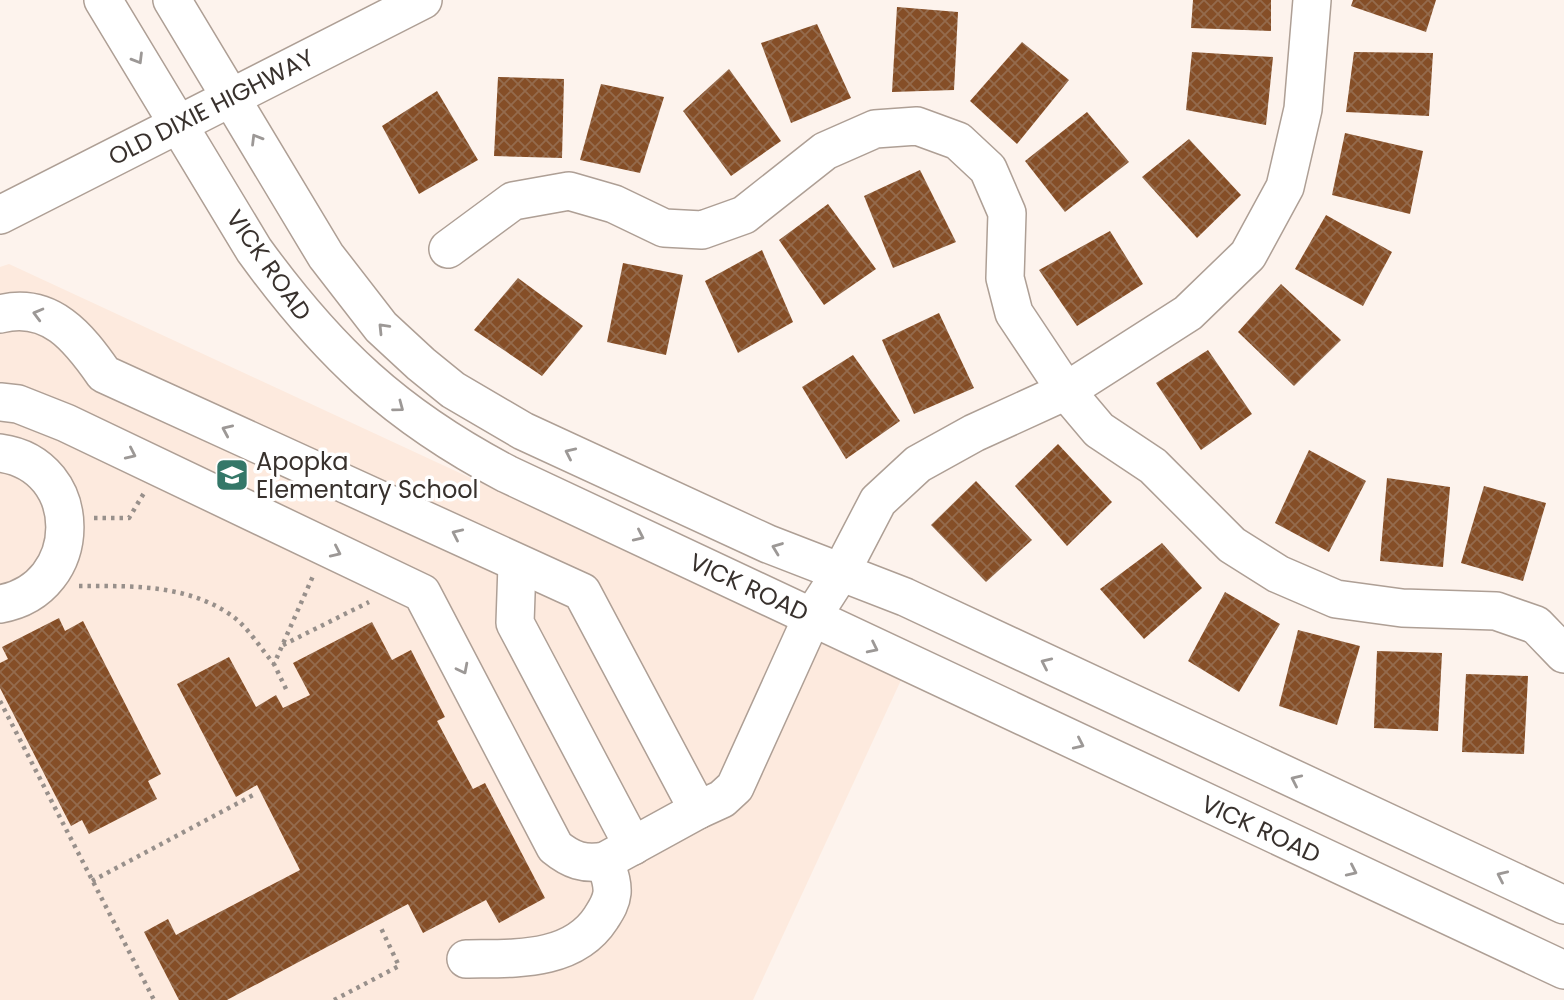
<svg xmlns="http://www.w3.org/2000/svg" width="1564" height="1000" font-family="Poppins,sans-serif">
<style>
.built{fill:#fdeade}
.building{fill:url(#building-cross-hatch)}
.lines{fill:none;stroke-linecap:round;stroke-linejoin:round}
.minor-casing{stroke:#ae9f95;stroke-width:40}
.path{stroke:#98908b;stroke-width:4.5;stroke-dasharray:3.5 5;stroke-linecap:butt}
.minor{stroke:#fff;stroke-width:37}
.oneway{stroke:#9c9896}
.labels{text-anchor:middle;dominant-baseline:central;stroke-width:7;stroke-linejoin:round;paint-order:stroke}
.street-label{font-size:24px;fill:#38312d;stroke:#fff}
.poi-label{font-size:24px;fill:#38312d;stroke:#fff;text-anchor:start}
</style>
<defs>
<pattern id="building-cross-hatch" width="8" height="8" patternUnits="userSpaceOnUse" patternTransform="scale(1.75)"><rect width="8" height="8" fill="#854e27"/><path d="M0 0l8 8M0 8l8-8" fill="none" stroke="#946b4d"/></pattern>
</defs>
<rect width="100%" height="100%" fill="#fdf3ed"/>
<path class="built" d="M9 264 902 678 753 1000H0V267Z"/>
<g class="building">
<path d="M1193 0H1271V31L1191 28Z"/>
<path d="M1353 0H1436L1426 32 1351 6Z"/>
<path d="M897 7 958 12 954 90 892 92Z"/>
<path d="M817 24 851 98 791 123 761 43Z"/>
<path d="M1022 42 1069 80 1017 144 970 101Z"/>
<path d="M1192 52 1273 57 1266 125 1186 110Z"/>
<path d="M1354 52 1433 53 1429 116 1346 112Z"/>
<path d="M729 69 781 141 731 176 683 111Z"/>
<path d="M498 77 564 79 562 158 494 156Z"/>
<path d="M601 84 664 97 640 173 580 160Z"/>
<path d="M437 91 478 160 419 194 382 126Z"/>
<path d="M1087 112 1129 162 1065 212 1025 161Z"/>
<path d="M1345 133 1423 151 1410 214 1332 195Z"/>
<path d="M1189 139 1241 195 1197 238 1142 177Z"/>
<path d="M920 170 956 242 893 268 864 196Z"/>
<path d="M828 204 876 269 824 305 779 240Z"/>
<path d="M1326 215 1392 252 1363 306 1295 269Z"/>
<path d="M1110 231 1143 284 1077 326 1039 270Z"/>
<path d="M762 250 793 322 738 353 705 281Z"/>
<path d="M623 263 683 275 666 355 607 342Z"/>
<path d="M518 278 583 326 542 376 474 330Z"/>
<path d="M1281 284 1341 340 1294 386 1238 332Z"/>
<path d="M939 313 974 388 914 414 882 340Z"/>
<path d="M1208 350 1252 414 1201 450 1156 383Z"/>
<path d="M853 355 900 421 846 459 802 387Z"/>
<path d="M1058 444 1112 502 1067 546 1015 486Z"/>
<path d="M1309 450 1366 481 1329 552 1275 523Z"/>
<path d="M1387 478 1450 487 1443 567 1380 561Z"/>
<path d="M976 481 1032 540 986 582 931 525Z"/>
<path d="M1484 486 1546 503 1523 581 1461 563Z"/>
<path d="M1162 543 1202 588 1144 639 1100 589Z"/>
<path d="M1225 592 1280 624 1239 692 1188 661Z"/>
<path d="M59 618 65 631 83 621 161 774 148 781 157 799 89 834 82 820 71 826 0 688V663L8 659 2 647Z"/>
<path d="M372 622 392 660 411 650 445 717 437 721 473 789 485 783 545 898 499 923 486 900 423 933 408 904 227 1000H179L144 932 168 919 176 935 300 870 257 785 236 797 177 684 229 657 256 707 276 695 283 708 310 695 293 663Z"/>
<path d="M1298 630 1360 646 1337 725 1279 706Z"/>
<path d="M1377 651 1442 653 1438 731 1374 728Z"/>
<path d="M1466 674 1528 676 1524 754 1462 752Z"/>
</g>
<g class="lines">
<defs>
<g id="minor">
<path d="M103 0 254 250C328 352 396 416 507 474L1564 970"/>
<path d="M172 0 326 256 381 327 421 364 453 390 523 431 768 544 905 597 1564 905"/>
<path d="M0 215 423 0"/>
<path d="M448 249 513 201 569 191 614 204 664 228 702 230 744 215 825 151 875 129 917 126 958 141 988 169 1007 213 1005 278 1014 313 1066 391 1099 430 1153 466 1232 545 1278 574 1336 599 1402 608 1496 611 1536 625 1564 654"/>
<path d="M0 314C50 301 79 338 104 374L582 592 698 810 605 861C584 865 571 860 555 847L422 593 66 423 18 404 0 402"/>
<path d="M0 453C87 465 86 589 0 604"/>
<path d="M517 565 515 623 633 846"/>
<path d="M698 810 722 799 735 787 812 617 841 572 878 501 918 464 974 433 1066 391 1188 313 1248 255 1285 187 1303 109 1312 0"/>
<path d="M466 959C512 958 572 963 601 918 606 910 611 903 612 893 613 882 608 871 605 861"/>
</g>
</defs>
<use href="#minor" class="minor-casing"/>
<g class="path">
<path d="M94 518H129L144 493"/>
<path d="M79 586C131 586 186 584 231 615 248 627 261 649 274 664"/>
<path d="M283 645 369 602"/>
<path d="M286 689 274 664 313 576"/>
<path d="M0 701 154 1000"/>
<path d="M92 881 257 793"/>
<path d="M334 1000 399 966 380 926"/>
</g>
<use href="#minor" class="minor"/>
</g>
<defs><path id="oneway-chevron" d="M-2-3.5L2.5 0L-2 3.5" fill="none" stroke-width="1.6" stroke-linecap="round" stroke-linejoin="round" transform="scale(1.75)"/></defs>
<g class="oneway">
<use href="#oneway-chevron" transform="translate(138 59) rotate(59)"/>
<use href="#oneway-chevron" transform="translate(256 139) rotate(-121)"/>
<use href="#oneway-chevron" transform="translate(38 314) rotate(-165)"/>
<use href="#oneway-chevron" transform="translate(383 328) rotate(-134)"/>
<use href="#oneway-chevron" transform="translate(399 407) rotate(37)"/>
<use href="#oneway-chevron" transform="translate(227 430) rotate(-156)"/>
<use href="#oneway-chevron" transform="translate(570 453) rotate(-155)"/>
<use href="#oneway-chevron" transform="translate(131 454) rotate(25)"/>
<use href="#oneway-chevron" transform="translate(457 534) rotate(-155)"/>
<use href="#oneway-chevron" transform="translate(639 536) rotate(25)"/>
<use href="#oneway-chevron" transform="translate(777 548) rotate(-159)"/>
<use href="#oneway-chevron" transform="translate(336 552) rotate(25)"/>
<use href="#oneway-chevron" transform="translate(873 648) rotate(26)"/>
<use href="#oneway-chevron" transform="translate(1046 663) rotate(-155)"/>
<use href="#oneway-chevron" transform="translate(463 669) rotate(63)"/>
<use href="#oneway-chevron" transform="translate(1079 744) rotate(25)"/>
<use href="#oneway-chevron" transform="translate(1296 780) rotate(-155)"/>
<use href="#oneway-chevron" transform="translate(1352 871) rotate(25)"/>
<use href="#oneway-chevron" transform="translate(1502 876) rotate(-155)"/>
</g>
<defs>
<symbol id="school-square" viewBox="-11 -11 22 22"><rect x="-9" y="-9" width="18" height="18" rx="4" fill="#347768" stroke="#fff"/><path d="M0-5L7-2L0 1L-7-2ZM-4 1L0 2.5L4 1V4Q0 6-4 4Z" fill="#fff"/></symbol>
</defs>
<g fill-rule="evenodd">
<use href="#school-square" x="213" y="456" width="38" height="38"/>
</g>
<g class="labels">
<g class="street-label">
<text transform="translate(211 107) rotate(-27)">OLD DIXIE HIGHWAY</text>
<text transform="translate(269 265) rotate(55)">VICK ROAD</text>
<text transform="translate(749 587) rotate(25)">VICK ROAD</text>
<text transform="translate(1261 829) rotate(25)">VICK ROAD</text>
</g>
<g class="poi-label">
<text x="256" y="461">Apopka<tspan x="256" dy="28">Elementary School</tspan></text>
</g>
</g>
</svg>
